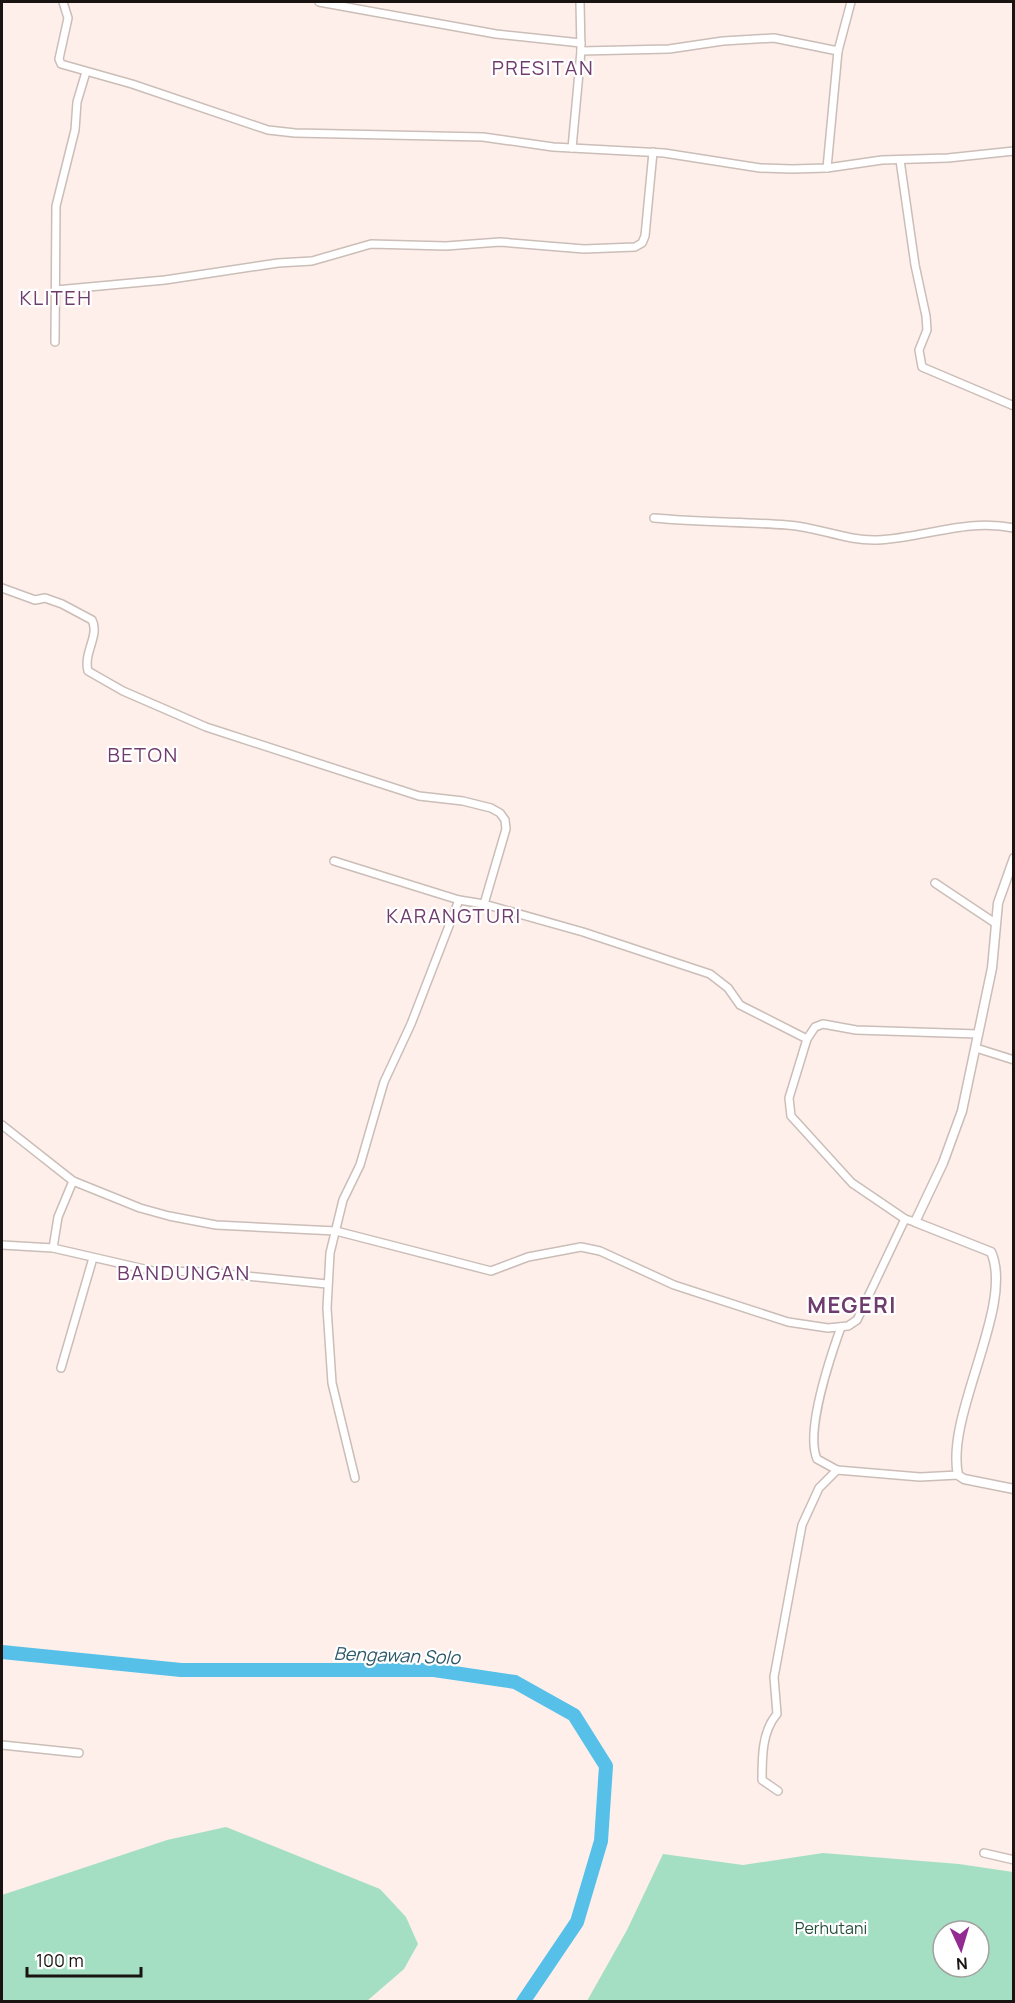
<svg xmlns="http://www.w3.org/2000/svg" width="1015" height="2003" font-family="Manrope,sans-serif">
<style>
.green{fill:#a4dfc3;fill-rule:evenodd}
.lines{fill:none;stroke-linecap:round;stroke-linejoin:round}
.river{stroke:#56c0e9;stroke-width:14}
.minor-casing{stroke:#cbbdb7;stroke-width:10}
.tertiary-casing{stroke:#cbbdb7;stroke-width:11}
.minor{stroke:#fff;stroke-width:7}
.tertiary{stroke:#fff;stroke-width:8}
.labels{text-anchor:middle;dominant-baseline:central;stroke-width:4.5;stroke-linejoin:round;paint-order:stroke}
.park-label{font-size:16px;fill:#26503e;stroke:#fff}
.water-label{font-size:18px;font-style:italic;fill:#2c586a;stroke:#fff}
.quarter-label{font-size:20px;letter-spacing:1.5px;fill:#6f3c6e;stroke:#fff}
.district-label{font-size:22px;font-weight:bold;letter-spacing:1.5px;fill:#6f3c6e;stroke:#fff}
</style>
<rect width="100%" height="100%" fill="#feefea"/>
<g class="green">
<path d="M226 1827 380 1889 406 1917 418 1944 404 1969 367 2001H2V1895L167 1840Z"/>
<path d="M823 1853 959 1864 1013 1872V2001H587L627 1930 663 1854 743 1865ZM943 1931H979V1967H943Z"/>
</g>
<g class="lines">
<path class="river" d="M2 1652 181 1670H434L515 1682 574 1715 606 1766 601 1841 577 1922 523 2002"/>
<defs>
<g id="minor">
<path d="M63 2 68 18 59 59 61 64 132 84 268 130 295 133 483 137 553 147 664 153 760 168 792 169 827 168 882 160 948 158 1014 151"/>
<path d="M319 2 496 34 581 43"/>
<path d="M581 51 669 49 723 41 774 38 838 51"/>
<path d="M572 148 581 51 580 2"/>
<path d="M900 160 915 265 926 316 927 330 919 350 922 367 1014 406"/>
<path d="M827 168 838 51 851 2"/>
<path d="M56 290 165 280 278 263 312 261 371 244 446 246 500 242 584 249 635 247 642 243 645 236 653 152"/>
<path d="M55 342 56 206 75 130 77 102 86 72"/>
<path d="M654 518C698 522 742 522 787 525 818 527 846 541 877 540 924 538 966 518 1014 528"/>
<path d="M2 588 35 600 45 598 62 604 92 620C100 635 83 653 88 671L123 691 206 727 419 796 463 801 491 808 500 813 505 820 506 829 484 904"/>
<path d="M334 861 459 900"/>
<path d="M935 883 995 923"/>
<path d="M976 1048 1014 1060"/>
<path d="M2 1125 73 1181 140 1208 169 1216 216 1225 336 1231 491 1271 528 1257 581 1247 600 1251 674 1285 788 1322 828 1328 848 1326 857 1320 905 1219"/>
<path d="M73 1181 58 1217 53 1248 153 1271 206 1272 327 1284"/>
<path d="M915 1222 905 1219 852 1183 791 1116 789 1098 807 1039 815 1027 823 1024 856 1030 978 1034"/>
<path d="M2 1245 53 1248"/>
<path d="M61 1368 93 1258"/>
<path d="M837 1470 817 1459C805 1431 831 1355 841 1327"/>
<path d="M355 1478 332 1383 327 1308 330 1253 343 1200 360 1165 384 1082 411 1024 459 900 484 904 583 932 710 974 728 988 740 1005 807 1039"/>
<path d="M2 1745 79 1753"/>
<path d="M778 1791 762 1780C762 1757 762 1731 777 1714L774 1677 802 1525 819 1488 837 1470 920 1477 958 1475"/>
<path d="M984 1853 1014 1860"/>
</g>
<path id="tertiary" d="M1014 858 998 903 992 968 962 1111 943 1163 915 1222 991 1252C1015 1305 945 1415 958 1475L964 1479 1014 1489"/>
</defs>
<use href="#minor" class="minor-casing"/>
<use href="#tertiary" class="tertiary-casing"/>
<use href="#minor" class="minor"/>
<use href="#tertiary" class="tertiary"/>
</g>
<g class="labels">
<g class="park-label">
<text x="831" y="1928">Perhutani</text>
</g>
<g class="water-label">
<text transform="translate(397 1655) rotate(2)">Bengawan Solo</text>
</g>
<g class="quarter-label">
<text x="543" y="67">PRESITAN</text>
<text x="56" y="297">KLITEH</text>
<text x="143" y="754">BETON</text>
<text x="454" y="915">KARANGTURI</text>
<text x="184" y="1272">BANDUNGAN</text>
</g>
<g class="district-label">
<text x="852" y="1305">MEGERI</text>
</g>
</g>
<rect width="1015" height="2003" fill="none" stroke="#191412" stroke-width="6"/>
<g transform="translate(961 1949) rotate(176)"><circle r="28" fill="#ffffff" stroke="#a3a1a0" stroke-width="1.5"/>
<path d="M0-4.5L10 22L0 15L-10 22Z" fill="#922c92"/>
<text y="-9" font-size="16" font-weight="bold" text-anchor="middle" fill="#191412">N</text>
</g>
<path d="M27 1967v9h114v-9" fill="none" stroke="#191412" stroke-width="3"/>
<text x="36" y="1967" font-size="18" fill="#191412" stroke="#ffffff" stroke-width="4.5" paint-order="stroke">100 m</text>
</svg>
